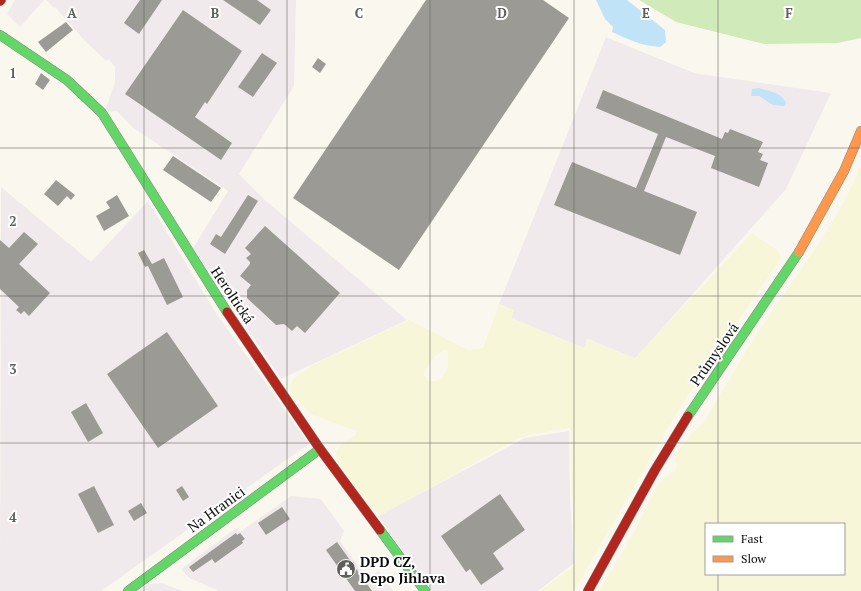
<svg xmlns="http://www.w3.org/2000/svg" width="861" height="591" font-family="'PT Serif',serif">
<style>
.industrial{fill:#f1eaec}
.farmland{fill:#f8f6d9;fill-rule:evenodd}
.forest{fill:#d1eab9}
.water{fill:#c1e3f8}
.building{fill:#9c9a94}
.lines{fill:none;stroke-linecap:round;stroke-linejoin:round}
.fast-casing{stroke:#898884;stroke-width:10}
.slow-casing{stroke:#898884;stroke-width:10}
.jam-casing{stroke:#898884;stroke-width:10}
.fast{stroke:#63d668;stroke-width:9}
.slow{stroke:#ff974d;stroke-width:9}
.jam{stroke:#b3261e;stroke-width:9}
.grid{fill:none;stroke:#5f5e5a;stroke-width:1;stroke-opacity:0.55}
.labels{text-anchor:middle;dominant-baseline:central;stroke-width:4;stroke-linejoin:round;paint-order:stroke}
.street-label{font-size:14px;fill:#0b0b0b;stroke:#fff}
.poi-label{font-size:14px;font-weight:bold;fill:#0b0b0b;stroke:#fff;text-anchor:start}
.grid-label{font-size:13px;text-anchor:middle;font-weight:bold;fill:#5f5e5a;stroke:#fff;stroke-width:4;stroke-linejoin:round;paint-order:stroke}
</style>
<rect width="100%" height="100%" fill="#faf8ee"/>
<g class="industrial">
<path d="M15 0H44L20 27 7 14Z"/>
<path d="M46 0H296L294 86 239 174 265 200 407 320 281 379 193 248 228 191 132 127 117 111 109 112 106 108 115 82V67L109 59 106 61 83 39 55 7 54 8Z"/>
<path d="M606 37 694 73 831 93 786 189 635 359 588 339 584 348 511 318 514 310 499 304Z"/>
<path d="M1 187 91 262 148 201 216 313 309 444 101 591H0Z"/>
<path d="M569 431 570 499 574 563 538 591H431L378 516 525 438Z"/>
<path d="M291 496 321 499 344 531 340 541 366 577 379 571 393 591H219L189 578 181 569 236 528 240 532Z"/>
<path d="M162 583 182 591H139L148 584Z"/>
</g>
<g class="farmland">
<path d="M861 165V591H599L632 536 657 485 664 478 675 471 677 466 675 460 679 450 691 434 704 422 752 341 821 240 845 201ZM706 524H844V574H706Z"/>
<path d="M752 233 777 250 780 255 779 261 704 370 670 424 574 591H540L576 564 572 491 571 432 569 428 529 435 519 438 397 506 382 514 377 513 370 507 337 460 336 453 340 446 343 442 356 435V431L311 414 291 393 290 388 293 379 313 365 409 320 468 350 483 348 499 304 514 310 511 318 584 348 587 339 635 358ZM445 350 448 352V367L441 379 435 381H428L424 375 426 369 435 356Z"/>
</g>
<path class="forest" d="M639 0H861V38L838 43 764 44 676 22Z"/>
<g class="water">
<path d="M596 0H627L665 30 666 42 660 47C642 46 627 39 612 32L613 27 605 19Z"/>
<path d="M759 88C768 91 782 92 786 103L784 106 773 105 759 96H751L752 89Z"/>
</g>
<g class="building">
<path d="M140 0H162L139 34 124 23Z"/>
<path d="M223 0H257L271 10 260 25Z"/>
<path d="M426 0H543L569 18 399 270 293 198Z"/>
<path d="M183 10 242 51 207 104 205 102 195 117 232 143 221 160 125 94Z"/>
<path d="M66 22 73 30 46 52 38 42Z"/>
<path d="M262 53 277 63 253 97 238 87Z"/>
<path d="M318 58 326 64 320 73 312 67Z"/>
<path d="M41 73 50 80 43 90 35 84Z"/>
<path d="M603 90 722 139 725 132 728 133 730 129 763 142 758 152 763 154 760 160 768 163 759 187 711 168 715 156 666 137 644 191 697 212 680 255 554 205 572 162 636 188 658 134 596 108Z"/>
<path d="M173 156 221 188 211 202 163 170Z"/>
<path d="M56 180 75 195 71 200 67 196 58 206 44 194Z"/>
<path d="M117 195 129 216 104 231 96 216 110 208 106 202Z"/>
<path d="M248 195 258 201 225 254 210 244 216 234 221 237Z"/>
<path d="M265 226 340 293 305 333 297 326 292 331 284 324 276 325 247 298V290L251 285 240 276 250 264V262L246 258 251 254 245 248Z"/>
<path d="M24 232 38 244 19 264 50 293 29 316 24 311 21 314 16 310 19 307 0 289V240L9 248Z"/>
<path d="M144 250 152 264 150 265 164 258 183 297 167 305 148 266 145 267 138 253Z"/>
<path d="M167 332 218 406 158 448 107 374Z"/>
<path d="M86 403 103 433 88 442 71 412Z"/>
<path d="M94 486 114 525 98 533 78 494Z"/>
<path d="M182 486 189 497 183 501 176 490Z"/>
<path d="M500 494 525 530 493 553 504 569 481 585 470 569 466 572 441 536Z"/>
<path d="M141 503 147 513 134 521 128 511Z"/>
<path d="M282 507 290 519 266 535 258 523Z"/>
<path d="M236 533 237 535 240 533 245 539 242 541 243 543 215 563 212 559 193 572 189 567Z"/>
<path d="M337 542 372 591H355L326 550Z"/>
</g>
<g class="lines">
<defs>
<g id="fast">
<path d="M0 35 67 80 102 113 227 312"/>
<path d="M688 416 799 252"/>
<path d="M380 530 425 591"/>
<path d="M128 591 320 449"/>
</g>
<path id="slow" d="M799 252 844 171 861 131"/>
<g id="jam">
<path d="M0 1 1 0"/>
<path d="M227 312 320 449 380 530"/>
<path d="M588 591 655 470 688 416"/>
</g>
</defs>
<use href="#fast" class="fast-casing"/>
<use href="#slow" class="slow-casing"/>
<use href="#jam" class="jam-casing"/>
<use href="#fast" class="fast"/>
<use href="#slow" class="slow"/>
<use href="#jam" class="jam"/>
</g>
<path class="grid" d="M144 0V591M287 0V591M430 0V591M574 0V591M718 0V524M0 148H861M0 296H861M0 443H861M718 574V591"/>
<defs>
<symbol id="civic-disc" viewBox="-11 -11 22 22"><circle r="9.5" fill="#5f5e5a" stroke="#fff"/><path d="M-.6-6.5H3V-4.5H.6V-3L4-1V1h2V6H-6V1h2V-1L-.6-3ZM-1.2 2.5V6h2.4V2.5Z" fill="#fff"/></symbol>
</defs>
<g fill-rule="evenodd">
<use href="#civic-disc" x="335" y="558" width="22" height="22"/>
</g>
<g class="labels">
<g class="street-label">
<text transform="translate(233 295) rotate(56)">Heroltická</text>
<text transform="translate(714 354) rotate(-55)">Průmyslová</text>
<text transform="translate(216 509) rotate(-36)">Na Hranici</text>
</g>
<g class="poi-label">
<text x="360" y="561">DPD CZ,<tspan x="360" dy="16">Depo Jihlava</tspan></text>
</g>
</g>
<g class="grid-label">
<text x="72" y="18">A</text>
<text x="215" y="18">B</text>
<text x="359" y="18">C</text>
<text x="502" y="18">D</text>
<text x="646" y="18">E</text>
<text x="789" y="18">F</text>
<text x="13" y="78">1</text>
<text x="13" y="226">2</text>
<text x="13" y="374">3</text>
<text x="13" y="522">4</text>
</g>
<rect x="705" y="523" width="140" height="52" fill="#ffffff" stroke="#9d9d9d"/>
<rect x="713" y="536" width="20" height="6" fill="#63d668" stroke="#9d9d9d"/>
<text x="741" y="543" font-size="12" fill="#0b0b0b">Fast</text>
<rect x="713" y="556" width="20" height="6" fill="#ff974d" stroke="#9d9d9d"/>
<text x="741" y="563" font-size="12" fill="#0b0b0b">Slow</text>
</svg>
